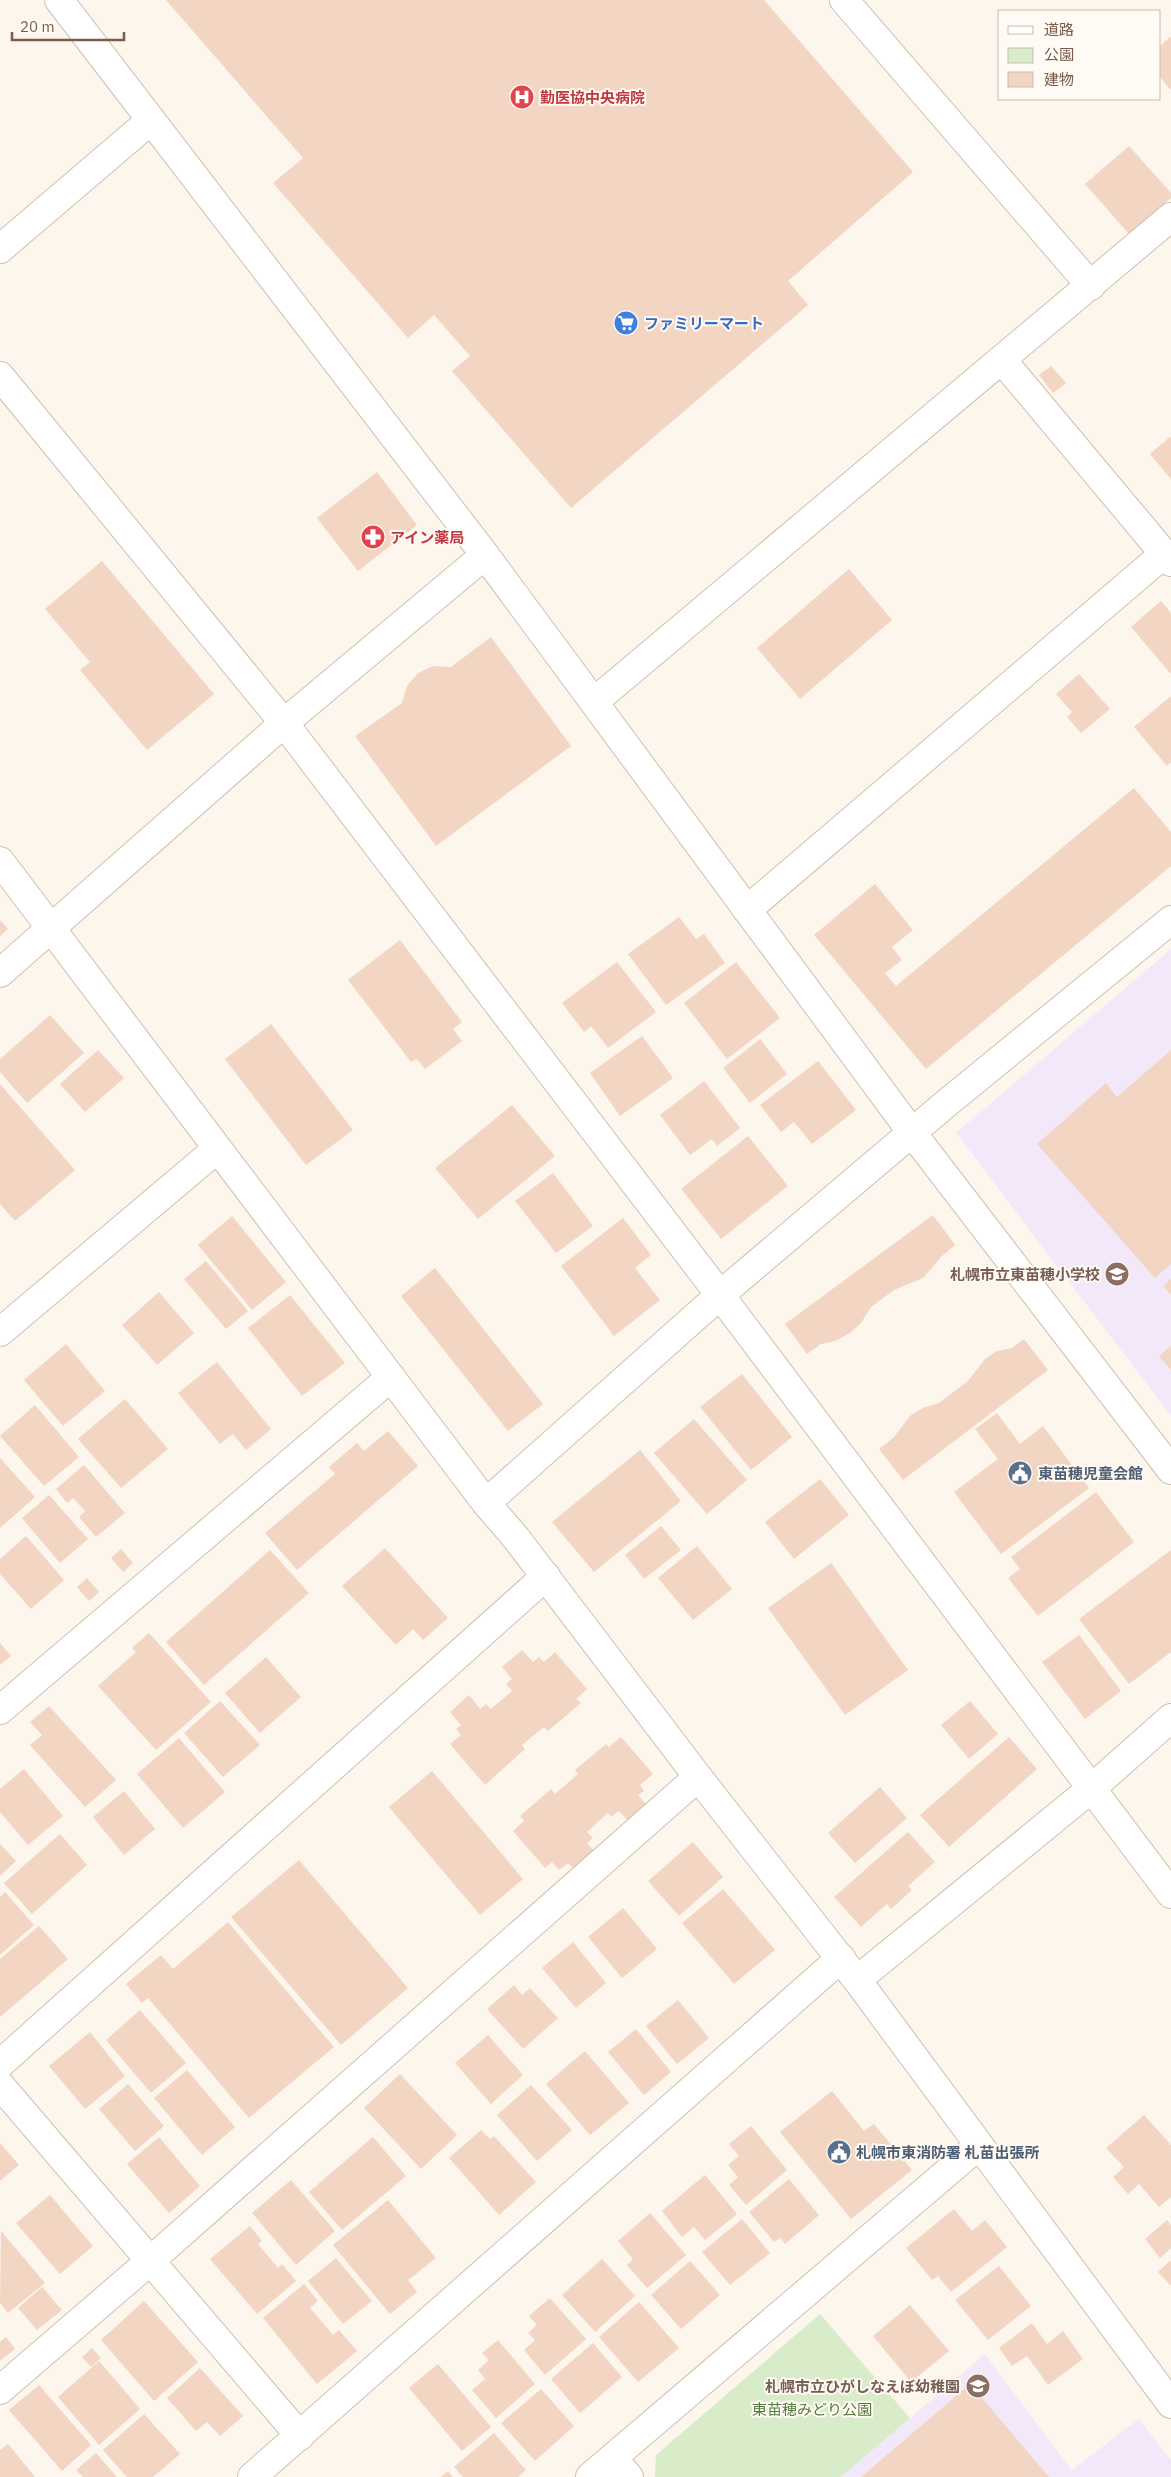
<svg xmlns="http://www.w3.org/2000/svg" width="1171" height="2477" font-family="'IBM Plex Sans','Noto Sans JP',sans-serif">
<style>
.education{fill:#f3e8fa}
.green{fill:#d8ecc9}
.building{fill:#f3d5c3}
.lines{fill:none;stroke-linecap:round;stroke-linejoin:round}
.street-casing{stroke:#d1beb0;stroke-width:30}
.street{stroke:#fff;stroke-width:28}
.labels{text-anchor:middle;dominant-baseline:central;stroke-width:4;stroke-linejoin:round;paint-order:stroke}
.health-label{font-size:15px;font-weight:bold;fill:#be3a42;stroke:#fffaf3;text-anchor:start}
.shop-label{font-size:15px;font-weight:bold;fill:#366cbe;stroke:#fffaf3;text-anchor:start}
.education-label{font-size:15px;font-weight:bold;fill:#785e54;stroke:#fffaf3;text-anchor:end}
.service-label{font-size:15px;font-weight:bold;fill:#4e5e75;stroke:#fffaf3;text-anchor:start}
.park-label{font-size:15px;fill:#537a41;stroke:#fffaf3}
</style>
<rect width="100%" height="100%" fill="#fdf6ec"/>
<g class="education">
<path d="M1171 949V1416L956 1133Z"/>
<path d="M985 2354 1072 2470 1139 2419 1171 2460V2477H841Z"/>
</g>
<path class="green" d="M820 2314 910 2418 841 2477H655L656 2455Z"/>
<g class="building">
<path d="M166 0H764L913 172 788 281 808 305 571 508 452 371 470 356 434 315 408 338 273 183 303 158Z"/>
<path d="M1171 36V90L1160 77V46Z"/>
<path d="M1129 146 1171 193V198L1129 234 1085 184Z"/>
<path d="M1051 366 1066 383 1053 393 1039 375Z"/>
<path d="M1171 436V479L1150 454Z"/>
<path d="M377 472 417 525 358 571 317 518Z"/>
<path d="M102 561 214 694 147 750 80 670 90 662 45 609Z"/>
<path d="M849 569 892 620 800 699 757 648Z"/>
<path d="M1161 601 1171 613V674L1131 627Z"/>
<path d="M491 637 571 746 436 846 355 736 402 703 407 686 418 673 433 666 451 667Z"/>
<path d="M1079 674 1110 709 1081 733 1067 717 1072 712 1056 694Z"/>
<path d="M1171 696V762L1167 766 1134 727Z"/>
<path d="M1134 788 1171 832V866L926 1069 814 935 875 884 913 930 892 947 902 960 885 973 896 986Z"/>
<path d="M679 917 696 939 704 934 725 963 666 1005 628 954Z"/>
<path d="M0 920 8 929 0 936Z"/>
<path d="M400 940 462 1022 453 1029 462 1041 425 1069 417 1059 411 1062 348 980Z"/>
<path d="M617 962 656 1012 608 1048 591 1026 584 1032 562 1003Z"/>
<path d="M736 962 780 1018 727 1059 684 1003Z"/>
<path d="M50 1015 84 1053 27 1103 0 1072V1059Z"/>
<path d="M271 1024 353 1130 306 1165 225 1059Z"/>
<path d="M642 1036 673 1078 620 1116 590 1073Z"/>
<path d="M760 1039 787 1074 750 1103 723 1068Z"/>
<path d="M98 1050 124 1078 85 1112 60 1084Z"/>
<path d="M1171 1050V1264L1155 1278 1037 1144 1106 1083 1117 1097Z"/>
<path d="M818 1061 856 1110 812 1144 794 1122 781 1132 760 1105Z"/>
<path d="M704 1081 740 1128 717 1146 712 1139 690 1155 660 1115Z"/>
<path d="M0 1084 75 1170 15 1221 0 1204Z"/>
<path d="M512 1105 555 1156 478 1219 435 1168Z"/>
<path d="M748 1136 788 1186 721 1239 681 1189Z"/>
<path d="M553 1173 593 1226 556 1253 515 1201Z"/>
<path d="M933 1215 955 1245 942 1256 923 1278 894 1290 871 1307 861 1323 850 1333 835 1341 821 1344 807 1354 785 1324Z"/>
<path d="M232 1216 286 1282 252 1310 198 1245Z"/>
<path d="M623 1218 651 1255 635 1268 660 1300 614 1336 561 1266Z"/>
<path d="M206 1261 248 1311 226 1329 184 1279Z"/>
<path d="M435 1268 543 1404 508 1431 401 1296Z"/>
<path d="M1171 1279V1295L1163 1286Z"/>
<path d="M159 1292 194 1333 157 1365 122 1325Z"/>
<path d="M290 1295 345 1363 302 1396 248 1328Z"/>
<path d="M1024 1339 1048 1370 903 1480 879 1449 893 1438 911 1415 923 1408 939 1403 968 1381 985 1359 997 1351 1012 1348Z"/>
<path d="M66 1344 105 1391 63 1426 24 1380Z"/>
<path d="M1171 1346V1370L1159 1356Z"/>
<path d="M217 1362 271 1429 246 1450 233 1434 220 1444 178 1393Z"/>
<path d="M742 1374 792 1437 751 1470 700 1407Z"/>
<path d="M125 1399 168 1449 121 1488 78 1439Z"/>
<path d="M35 1405 79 1457 44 1486 0 1436Z"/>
<path d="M997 1413 1020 1444 1043 1426 1089 1488 1001 1554 954 1492 998 1459 975 1429Z"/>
<path d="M694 1419 747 1480 707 1514 654 1453Z"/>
<path d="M388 1431 418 1466 297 1570 265 1533 335 1474 329 1467 357 1443 364 1451Z"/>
<path d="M640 1450 681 1501 594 1572 552 1522Z"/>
<path d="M0 1458 35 1497 0 1528Z"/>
<path d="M84 1465 125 1513 96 1537 79 1517 85 1511 73 1498 67 1503 56 1489Z"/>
<path d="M820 1479 849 1515 794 1559 765 1522Z"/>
<path d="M1096 1492 1134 1542 1038 1616 1008 1578 1020 1569 1011 1557Z"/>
<path d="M49 1495 88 1539 60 1563 22 1518Z"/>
<path d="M661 1526 681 1550 644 1579 625 1555Z"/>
<path d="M26 1536 64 1580 31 1609 0 1574V1559Z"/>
<path d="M697 1546 732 1589 693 1620 658 1578Z"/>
<path d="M385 1548 448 1618 423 1640 413 1629 396 1645 342 1586Z"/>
<path d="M121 1549 133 1563 123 1572 111 1558Z"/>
<path d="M270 1550 309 1593 204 1685 166 1642Z"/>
<path d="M1171 1550V1652L1129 1684 1079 1619Z"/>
<path d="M831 1563 908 1670 845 1715 768 1608Z"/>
<path d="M87 1578 99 1592 89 1601 77 1587Z"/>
<path d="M149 1633 211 1702 156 1750 98 1686 136 1652 132 1648Z"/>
<path d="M1079 1635 1121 1691 1085 1719 1042 1662Z"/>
<path d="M0 1643 11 1656 0 1665Z"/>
<path d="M522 1650 533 1662 539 1657 544 1662 555 1652 587 1689 576 1699 581 1703 548 1731 544 1727 522 1745 525 1749 485 1785 450 1744 461 1735 456 1729 461 1725 450 1712 469 1695 480 1709 486 1704 491 1709 512 1691 506 1684 512 1679 502 1667Z"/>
<path d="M266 1657 301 1697 260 1733 225 1693Z"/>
<path d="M220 1701 260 1745 223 1777 184 1733Z"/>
<path d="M970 1701 998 1734 969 1759 941 1725Z"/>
<path d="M49 1706 116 1780 85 1807 30 1745 42 1735 30 1722Z"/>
<path d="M621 1737 653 1774 640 1785 644 1791 638 1795 648 1806 629 1822 619 1811 611 1817 608 1813 587 1832 593 1838 587 1843 595 1852 575 1870 568 1863 559 1870 552 1862 545 1868 513 1831 524 1821 520 1816 551 1789 555 1794 578 1774 575 1770 606 1744 609 1747Z"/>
<path d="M1009 1737 1037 1769 949 1847 920 1815Z"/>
<path d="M179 1738 225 1792 183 1828 137 1774Z"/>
<path d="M24 1769 63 1816 28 1845 0 1812V1789Z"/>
<path d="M432 1771 523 1879 480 1915 389 1807Z"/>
<path d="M880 1787 907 1818 855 1863 828 1833Z"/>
<path d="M124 1791 155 1829 124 1855 93 1817Z"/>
<path d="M908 1832 935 1862 908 1886 912 1890 891 1909 887 1904 861 1927 834 1897Z"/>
<path d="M60 1834 87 1865 32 1914 4 1883Z"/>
<path d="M693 1842 723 1877 679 1916 648 1881Z"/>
<path d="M0 1844 16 1861 0 1876Z"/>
<path d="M299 1860 408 1988 341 2045 231 1917Z"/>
<path d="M723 1889 775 1950 734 1984 682 1923Z"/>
<path d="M5 1892 34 1925 0 1955V1897Z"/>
<path d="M623 1908 657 1949 622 1978 588 1937Z"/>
<path d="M228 1922 334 2047 249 2118 148 1998 142 2003 126 1984 161 1955 173 1969Z"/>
<path d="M39 1926 68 1959 0 2017V1959Z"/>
<path d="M573 1942 606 1983 576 2008 542 1968Z"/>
<path d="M514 1985 522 1995 530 1988 558 2018 523 2049 487 2009Z"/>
<path d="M678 2000 709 2038 677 2064 646 2026Z"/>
<path d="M140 2010 186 2063 151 2093 106 2040Z"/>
<path d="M636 2029 671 2072 644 2095 608 2052Z"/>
<path d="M90 2032 125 2076 85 2109 49 2066Z"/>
<path d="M488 2035 523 2075 491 2104 455 2063Z"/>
<path d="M585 2051 629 2103 590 2135 546 2084Z"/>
<path d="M187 2070 235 2127 202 2155 154 2098Z"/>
<path d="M400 2074 457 2135 421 2169 364 2108Z"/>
<path d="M128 2084 164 2126 135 2151 99 2109Z"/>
<path d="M531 2085 572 2130 537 2161 497 2115Z"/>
<path d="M832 2091 864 2131 874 2124 912 2170 851 2219 780 2132Z"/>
<path d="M1144 2115 1171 2145V2197L1159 2207 1139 2184 1128 2194 1113 2177 1124 2167 1106 2148Z"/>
<path d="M751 2126 787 2170 746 2205 729 2185 738 2177 728 2165 739 2156 729 2144Z"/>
<path d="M481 2130 490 2139 494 2136 536 2182 499 2215 449 2158Z"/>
<path d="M159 2137 200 2186 169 2213 127 2164Z"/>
<path d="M373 2137 406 2176 342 2230 309 2192Z"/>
<path d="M0 2143 19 2165 0 2181Z"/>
<path d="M705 2175 737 2214 705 2240 694 2227 682 2237 662 2211Z"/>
<path d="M789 2179 819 2215 785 2244 780 2238 774 2242 749 2212Z"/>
<path d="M291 2180 335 2231 296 2265 252 2213Z"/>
<path d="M50 2195 93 2246 60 2274 16 2223Z"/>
<path d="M388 2200 436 2258 408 2280 417 2292 390 2314 333 2245Z"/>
<path d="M954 2209 972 2231 985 2220 1007 2247 951 2292 938 2276 932 2280 906 2248Z"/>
<path d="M650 2213 686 2255 647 2288 627 2265 633 2259 618 2241Z"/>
<path d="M742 2219 770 2253 730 2285 702 2252Z"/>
<path d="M1167 2220 1171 2225V2248L1160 2258 1145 2239Z"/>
<path d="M250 2226 262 2241 258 2244 278 2268 282 2264 296 2281 257 2314 210 2259Z"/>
<path d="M1 2231 45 2283 8 2313 0 2303Z"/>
<path d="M336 2258 372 2301 343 2324 308 2281Z"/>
<path d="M602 2259 635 2296 595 2332 562 2295Z"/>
<path d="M1171 2260V2286L1158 2272Z"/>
<path d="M690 2261 720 2295 681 2329 651 2295Z"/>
<path d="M999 2266 1031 2306 988 2340 955 2300Z"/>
<path d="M304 2284 318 2301 310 2308 333 2335 339 2330 357 2351 317 2384 263 2318Z"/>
<path d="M42 2287 62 2310 37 2330 18 2308Z"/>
<path d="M550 2298 586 2339 545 2375 524 2350 535 2340 528 2333 537 2325 529 2316Z"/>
<path d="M144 2301 198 2362 154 2401 101 2340Z"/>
<path d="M639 2302 679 2348 638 2382 599 2337Z"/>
<path d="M910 2305 949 2351 911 2382 873 2336Z"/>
<path d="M1032 2323 1047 2344 1063 2331 1083 2359 1048 2385 1027 2356 1012 2366 999 2348Z"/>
<path d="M6 2337 15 2349 0 2361V2342Z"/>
<path d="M498 2340 535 2384 496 2418 472 2390 485 2379 478 2370 489 2360 482 2353Z"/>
<path d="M593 2343 622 2377 580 2413 551 2379Z"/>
<path d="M92 2348 101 2358 91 2367 82 2357Z"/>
<path d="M99 2361 140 2409 99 2445 58 2397Z"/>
<path d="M438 2364 491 2427 462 2451 409 2388Z"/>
<path d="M200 2368 243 2416 220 2436 207 2422 196 2431 167 2398Z"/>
<path d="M970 2384 1049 2477H861Z"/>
<path d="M39 2385 91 2445 62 2471 9 2410Z"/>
<path d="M541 2389 574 2426 535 2461 501 2423Z"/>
<path d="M144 2414 180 2454 153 2477H127L103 2450Z"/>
<path d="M494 2433 526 2470 518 2477H463L454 2467Z"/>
<path d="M8 2444 35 2477H0V2450Z"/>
<path d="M96 2453 117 2477H83L76 2470Z"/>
<path d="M448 2471 453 2477H441Z"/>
</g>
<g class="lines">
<defs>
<g id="street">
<path d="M59 0 485 555 913 1134 1171 1470"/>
<path d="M844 0 1091 286"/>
<path d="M0 249 151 120"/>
<path d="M1002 360 1171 562"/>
<path d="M0 376 284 723 720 1295 1171 1894"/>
<path d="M595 701 1171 217"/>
<path d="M0 861 486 1503 516 1538 698 1777 857 1980 1171 2404"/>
<path d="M747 910 1164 554"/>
<path d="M0 973 284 723 485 555"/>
<path d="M0 1332 217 1149"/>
<path d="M486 1503 720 1295 948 1102 1171 920"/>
<path d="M0 1710 391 1377"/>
<path d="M857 1980 1092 1788 1171 1718"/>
<path d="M0 2064 546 1576"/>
<path d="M0 2085 300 2436"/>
<path d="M0 2390 150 2261 698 1777"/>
<path d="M613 2458 629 2477"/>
<path d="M252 2477 841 1958"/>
<path d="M590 2477 978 2146"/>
</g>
</defs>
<use href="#street" class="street-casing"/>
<use href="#street" class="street"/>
</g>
<defs>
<symbol id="hospital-disc" viewBox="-11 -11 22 22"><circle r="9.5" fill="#e0444e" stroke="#fffaf3"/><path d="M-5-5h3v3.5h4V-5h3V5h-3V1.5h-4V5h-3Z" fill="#fff"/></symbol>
<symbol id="supermarket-disc" viewBox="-11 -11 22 22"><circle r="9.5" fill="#3f7fe0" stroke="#fffaf3"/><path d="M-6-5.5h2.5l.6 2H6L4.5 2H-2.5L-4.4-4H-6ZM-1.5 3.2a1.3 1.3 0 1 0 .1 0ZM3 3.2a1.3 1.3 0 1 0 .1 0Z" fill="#fff"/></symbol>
<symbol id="pharmacy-disc" viewBox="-11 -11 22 22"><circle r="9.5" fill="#e0444e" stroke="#fffaf3"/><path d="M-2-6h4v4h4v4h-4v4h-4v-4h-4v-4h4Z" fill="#fff"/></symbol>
<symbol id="school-disc" viewBox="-11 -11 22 22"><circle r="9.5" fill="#8d6e63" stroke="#fffaf3"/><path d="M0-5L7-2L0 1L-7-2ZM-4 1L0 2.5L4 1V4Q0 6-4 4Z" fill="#fff"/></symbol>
<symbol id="civic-disc" viewBox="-11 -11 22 22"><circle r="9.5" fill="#5c6f8a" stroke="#fffaf3"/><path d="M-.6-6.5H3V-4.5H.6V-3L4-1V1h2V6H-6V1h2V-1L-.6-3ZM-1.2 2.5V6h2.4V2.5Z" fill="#fff"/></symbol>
</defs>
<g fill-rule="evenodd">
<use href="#hospital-disc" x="508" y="83" width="28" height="28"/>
<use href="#supermarket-disc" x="612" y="309" width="28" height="28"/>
<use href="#pharmacy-disc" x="359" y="523" width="28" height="28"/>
<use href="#school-disc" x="1103" y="1260" width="28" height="28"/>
<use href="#civic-disc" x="1006" y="1459" width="28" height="28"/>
<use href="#civic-disc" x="825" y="2138" width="28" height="28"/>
<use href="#school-disc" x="964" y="2372" width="28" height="28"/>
</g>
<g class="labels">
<g class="health-label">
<text x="540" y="97">勤医協中央病院</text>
<text x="390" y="537">アイン薬局</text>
</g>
<g class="shop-label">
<text x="644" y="323">ファミリーマート</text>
</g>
<g class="education-label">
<text x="1100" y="1274">札幌市立東苗穂小学校</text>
<text x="960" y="2386">札幌市立ひがしなえぼ幼稚園</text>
</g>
<g class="service-label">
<text x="1038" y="1473">東苗穂児童会館</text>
<text x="856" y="2152">札幌市東消防署 札苗出張所</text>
</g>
<g class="park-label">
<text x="812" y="2409">東苗穂みどり公園</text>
</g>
</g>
<rect x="998" y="10" width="162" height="90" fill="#fffaf3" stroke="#cabbb1"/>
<rect x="1008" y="26" width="25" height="8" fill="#ffffff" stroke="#cabbb1"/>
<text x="1044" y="35" font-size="15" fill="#7a5c4d">道路</text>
<rect x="1008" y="48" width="25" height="15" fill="#d8ecc9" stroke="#cabbb1"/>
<text x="1044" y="60" font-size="15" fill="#7a5c4d">公園</text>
<rect x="1008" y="72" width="25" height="15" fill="#f3d5c3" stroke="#cabbb1"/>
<text x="1044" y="85" font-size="15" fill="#7a5c4d">建物</text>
<path d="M12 32v8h112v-8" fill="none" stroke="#7a5c4d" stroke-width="2.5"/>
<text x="20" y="32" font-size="15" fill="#7a5c4d" stroke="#fffaf3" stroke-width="4" paint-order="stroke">20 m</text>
</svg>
